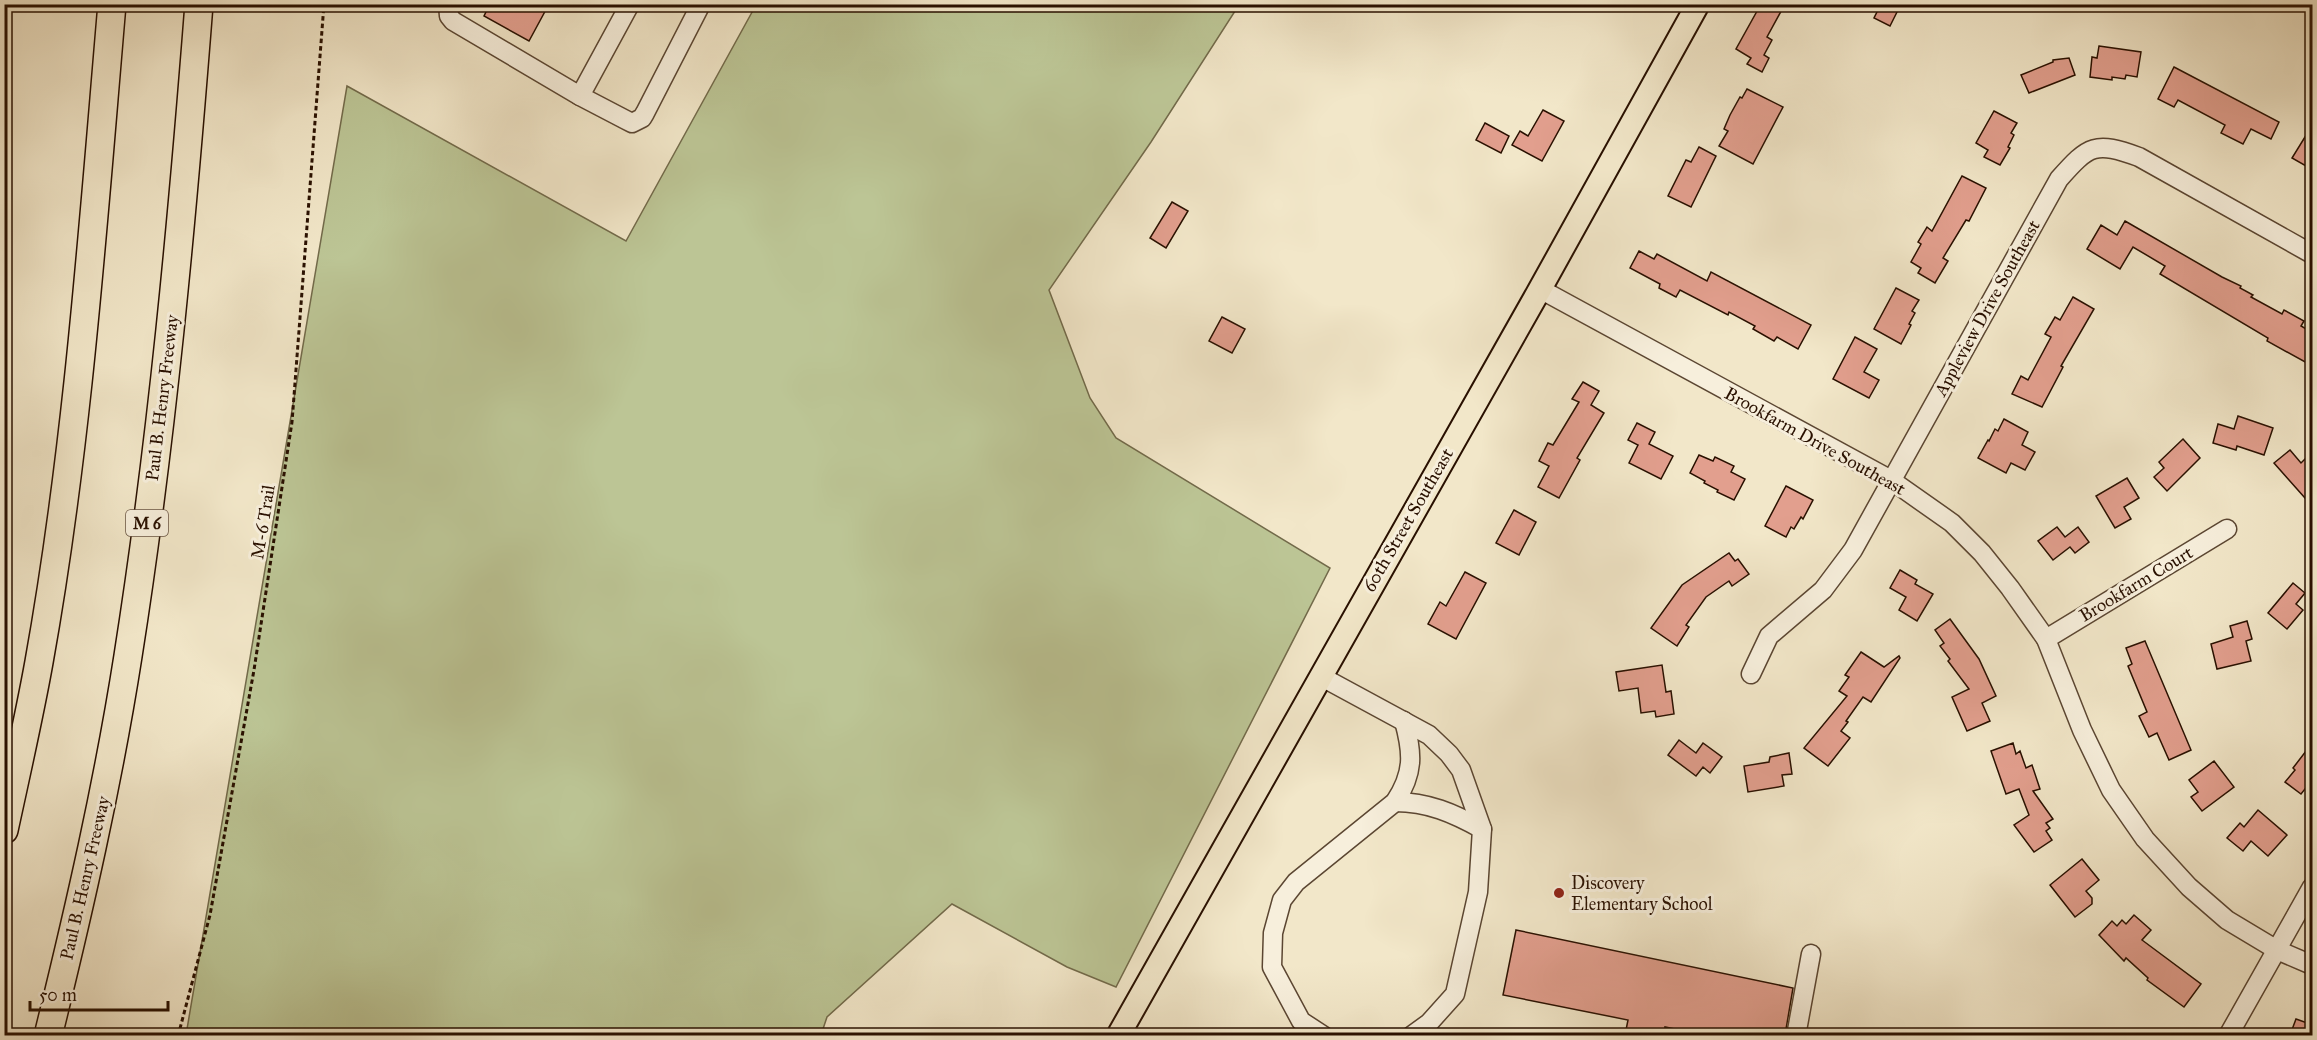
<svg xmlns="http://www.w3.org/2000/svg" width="2317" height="1040" font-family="'IM FELL Great Primer',serif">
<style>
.green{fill:#bcc595;stroke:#726a4a;stroke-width:1.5}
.building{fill:#e29f8e;stroke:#291000;stroke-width:1.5}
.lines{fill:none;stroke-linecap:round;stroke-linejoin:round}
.minor-casing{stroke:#5b4632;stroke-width:21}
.major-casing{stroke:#291000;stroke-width:26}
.highway-casing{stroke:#291000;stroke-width:30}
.path{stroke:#291000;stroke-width:3;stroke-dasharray:4.5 3;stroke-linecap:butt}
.minor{stroke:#f7efdc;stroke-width:18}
.major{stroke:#f2e7c9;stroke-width:22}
.highway{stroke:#f2e7c9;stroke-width:27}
.poi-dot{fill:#8f2418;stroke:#f7efdc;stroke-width:2}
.labels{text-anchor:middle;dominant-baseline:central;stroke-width:6;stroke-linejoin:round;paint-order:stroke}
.shield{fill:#f7efdc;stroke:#675342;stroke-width:1.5}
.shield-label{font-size:16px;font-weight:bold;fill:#291000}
.street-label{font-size:18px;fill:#291000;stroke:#f7efdc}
.poi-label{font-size:18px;fill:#291000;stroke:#f7efdc;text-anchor:start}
</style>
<rect width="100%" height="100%" fill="#f2e7c9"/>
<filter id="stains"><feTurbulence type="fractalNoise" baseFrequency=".00333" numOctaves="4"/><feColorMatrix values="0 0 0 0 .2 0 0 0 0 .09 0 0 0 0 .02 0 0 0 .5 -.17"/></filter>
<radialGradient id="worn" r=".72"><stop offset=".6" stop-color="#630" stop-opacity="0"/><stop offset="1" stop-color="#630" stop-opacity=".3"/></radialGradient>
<path class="green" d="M1232 5 1237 8 1151 142 1049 290 1090 398 1116 438 1330 568 1116 987 1067 967 952 904 827 1017 821 1035H186L347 86 626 241 756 5Z"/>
<g class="building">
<path d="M490 4H549L529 41 484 16Z"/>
<path d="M1761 4H1785L1767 37 1772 40 1764 55 1769 58 1762 72 1747 64 1751 58 1736 49Z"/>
<path d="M1881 4H1901L1890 26 1874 18Z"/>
<path d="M2099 46 2141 52 2137 77 2126 75 2125 79 2112 77V80L2090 77 2092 57 2097 58Z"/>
<path d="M2069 58 2075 75 2029 93 2021 75 2053 62V60Z"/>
<path d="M2174 67 2279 122 2271 139 2251 129 2243 144 2221 133 2225 125 2178 100 2174 107 2158 99Z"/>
<path d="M1747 89 1783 107 1753 164 1719 146 1728 131 1724 129 1730 115 1740 97 1742 98Z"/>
<path d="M1543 110 1564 121 1542 161 1512 145 1520 131 1528 136Z"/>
<path d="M1994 111 2017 123 2011 133 2014 135 2008 147 2010 148 2000 165 1984 157 1988 150 1976 143Z"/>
<path d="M1485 123 1509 136 1501 153 1476 140Z"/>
<path d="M2313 124V170L2292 158Z"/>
<path d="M1699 147 1716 156 1691 207 1668 196 1686 160 1691 162Z"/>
<path d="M1962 176 1986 188 1969 221 1966 220 1943 258 1948 261 1935 283 1918 273 1921 268 1911 262 1921 244 1918 242 1927 227 1932 231Z"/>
<path d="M1172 202 1188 211 1166 248 1150 238Z"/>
<path d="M2125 221 2222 277 2241 286 2240 288 2253 295 2251 297 2282 314 2284 310 2304 321 2301 326 2308 330 2306 334 2313 338V353L2307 363 2267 341 2268 338 2160 274 2165 266 2133 247 2120 269 2087 249 2101 225 2117 235Z"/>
<path d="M1639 251 1654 259 1657 254 1707 281 1711 272 1811 325 1798 349 1777 337 1774 341 1753 329 1755 326 1729 312 1728 315 1680 290 1676 297 1659 288 1660 284 1630 268Z"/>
<path d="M1896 288 1919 300 1912 311 1915 313 1909 324 1911 325 1901 344 1874 329Z"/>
<path d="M2073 297 2094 309 2061 366 2063 367 2042 407 2012 394 2021 376 2028 380 2051 337 2045 334 2055 317 2060 320Z"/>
<path d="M1222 317 1245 329 1232 353 1209 341Z"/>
<path d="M1855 337 1877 349 1864 372 1879 380 1869 398 1833 379Z"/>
<path d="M1583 382 1599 391 1591 405 1604 413 1577 458 1580 460 1559 498 1538 487 1549 466 1539 461 1548 443 1553 445 1579 402 1572 399Z"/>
<path d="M2238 416 2273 428 2264 455 2237 446 2236 450 2213 443 2218 424 2234 429Z"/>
<path d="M2004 419 2028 432 2022 445 2035 452 2025 470 2011 463 2006 473 1978 458 1988 440 1989 441 1995 429 1998 431Z"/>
<path d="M1637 423 1655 432 1649 444 1673 456 1661 479 1629 463 1638 445 1628 440Z"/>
<path d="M2183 439 2200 458 2167 491 2154 477 2164 468 2159 462Z"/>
<path d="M2290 450 2301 463 2305 459 2313 467V507L2274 463Z"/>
<path d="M1699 455 1713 461 1715 457 1734 466 1731 472 1745 479 1734 500 1717 492 1718 490 1704 483 1705 481 1690 473Z"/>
<path d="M2127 478 2139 498 2124 507 2131 519 2115 528 2096 496Z"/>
<path d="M1786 486 1813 500 1803 519 1801 517 1794 529 1791 527 1786 537 1765 526Z"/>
<path d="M1514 510 1536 522 1519 555 1496 543Z"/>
<path d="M2057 527 2065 537 2078 527 2089 542 2075 553 2070 547 2053 560 2038 541Z"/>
<path d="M1729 553 1735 561 1738 559 1749 574 1732 586 1729 581 1706 597 1686 625 1689 627 1677 646 1651 628 1682 585Z"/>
<path d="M1900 570 1917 580 1915 584 1933 594 1917 621 1899 610 1906 597 1890 588Z"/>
<path d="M1465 572 1486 583 1456 639 1428 624 1440 602 1446 606Z"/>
<path d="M2293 583 2305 593 2296 604 2303 610 2287 629 2268 613Z"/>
<path d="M1950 619 1979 659 1996 696 1982 703 1990 721 1967 731 1952 697 1969 689 1948 661 1950 659 1940 646 1944 643 1935 630Z"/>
<path d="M2247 621 2252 639 2246 641 2251 661 2217 669 2211 644 2233 637 2230 626Z"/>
<path d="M2145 641 2191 750 2169 760 2157 733 2149 737 2139 716 2147 712 2128 666 2132 664 2126 648Z"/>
<path d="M1861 652 1884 667 1899 656 1900 658 1871 702 1863 697 1846 721 1848 722 1841 731 1850 738 1828 766 1804 748 1847 696 1839 691 1849 677 1845 675Z"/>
<path d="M1662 665 1666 692 1671 691 1674 714 1656 717 1655 711 1641 713 1638 688 1619 691 1616 672Z"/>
<path d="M1679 740 1696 753 1703 743 1722 757 1710 773 1703 767 1696 776 1668 755Z"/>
<path d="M2313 742V779L2301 794 2285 782 2295 770 2293 768Z"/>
<path d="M2013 743 2016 754 2020 751 2026 768 2032 765 2040 789 2033 791 2053 819 2046 823 2050 828 2046 831 2052 840 2034 852 2014 825 2029 815 2019 789 2006 794 1991 751Z"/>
<path d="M1789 753 1792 774 1782 775 1784 786 1748 792 1744 766 1769 762 1770 757Z"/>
<path d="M2214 761 2234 787 2202 811 2191 797 2198 792 2189 780Z"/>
<path d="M2258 810 2287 835 2268 856 2251 841 2243 851 2227 838 2240 823 2244 827Z"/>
<path d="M2082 859 2099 880 2086 891 2092 898V904L2075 917 2050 885Z"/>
<path d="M2134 915 2151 930 2142 940 2201 984 2184 1007 2147 980 2148 978 2126 958 2124 961 2099 935 2112 921 2117 926 2122 920 2126 924Z"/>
<path d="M1516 930 1793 988 1785 1035H1703L1665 1027 1664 1035H1625L1628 1020 1503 995Z"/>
<path d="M2296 1019 2313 1025V1035H2290Z"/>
</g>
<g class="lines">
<defs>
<g id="minor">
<path d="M448 4 449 16 453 21 580 96 630 4"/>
<path d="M580 96 626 120 632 123 642 118 645 113 701 4"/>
<path d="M1540 289 1891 480 1952 523 1982 553 2010 588 2046 639 2082 730 2111 790 2145 839 2189 887 2227 920 2277 950 2312 965"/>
<path d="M2046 639 2227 529"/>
<path d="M1751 674 1769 636 1823 590 1853 550 2059 179C2089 145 2095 141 2139 157L2312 254"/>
<path d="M1320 676 1429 735 1449 754 1461 770 1482 829 1478 892 1455 994 1429 1023 1411 1036"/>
<path d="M1395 802C1428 802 1453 813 1482 829"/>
<path d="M1324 1036 1301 1021 1272 967 1273 933 1282 900 1296 882 1395 802C1414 773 1413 754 1404 721"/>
<path d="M1796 1036 1811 954"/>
<path d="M2228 1036 2312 887"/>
</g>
<path id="major" d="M1118 1036 1540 289 1698 4"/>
<g id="highway">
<path d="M4 830C16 774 29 718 39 662 78 445 93 224 112 4"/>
<path d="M48 1036C79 910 108 784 128 656 162 440 182 222 199 4"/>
</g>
</defs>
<use href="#minor" class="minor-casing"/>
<use href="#major" class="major-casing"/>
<use href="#highway" class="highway-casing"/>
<path class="path" d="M178 1036 210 915 254 670 292 422 324 4"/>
<use href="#minor" class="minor"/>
<use href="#major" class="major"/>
<use href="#highway" class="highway"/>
</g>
<circle class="poi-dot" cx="1559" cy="893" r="6"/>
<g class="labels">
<rect class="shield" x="126" y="510" width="42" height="26" rx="4.5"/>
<g class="shield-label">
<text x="147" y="523">M 6</text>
</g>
<g class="street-label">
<text transform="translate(1987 308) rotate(-61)">Appleview Drive Southeast</text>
<text transform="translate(162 398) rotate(-83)">Paul B. Henry Freeway</text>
<text transform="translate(1815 441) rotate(29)">Brookfarm Drive Southeast</text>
<text transform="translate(1408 520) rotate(-60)">60th Street Southeast</text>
<text transform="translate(263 522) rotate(-81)">M-6 Trail</text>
<text transform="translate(2136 584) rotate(-31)">Brookfarm Court</text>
<text transform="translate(85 878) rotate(-77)">Paul B. Henry Freeway</text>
</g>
<g class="poi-label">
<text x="1571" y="883">Discovery<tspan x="1571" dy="21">Elementary School</tspan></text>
</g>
</g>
<rect width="2317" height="1040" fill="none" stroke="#f2e7c9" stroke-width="24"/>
<rect x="6" y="6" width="2305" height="1028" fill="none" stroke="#291000" stroke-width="3"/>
<rect x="12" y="12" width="2293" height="1016" fill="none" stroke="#291000" stroke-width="1.5"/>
<path d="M30 1001v9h138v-9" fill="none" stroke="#291000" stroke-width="3"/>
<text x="39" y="1001" font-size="18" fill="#291000" stroke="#f7efdc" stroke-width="4.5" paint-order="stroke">50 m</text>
<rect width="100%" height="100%" filter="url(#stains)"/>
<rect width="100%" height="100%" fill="url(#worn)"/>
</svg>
